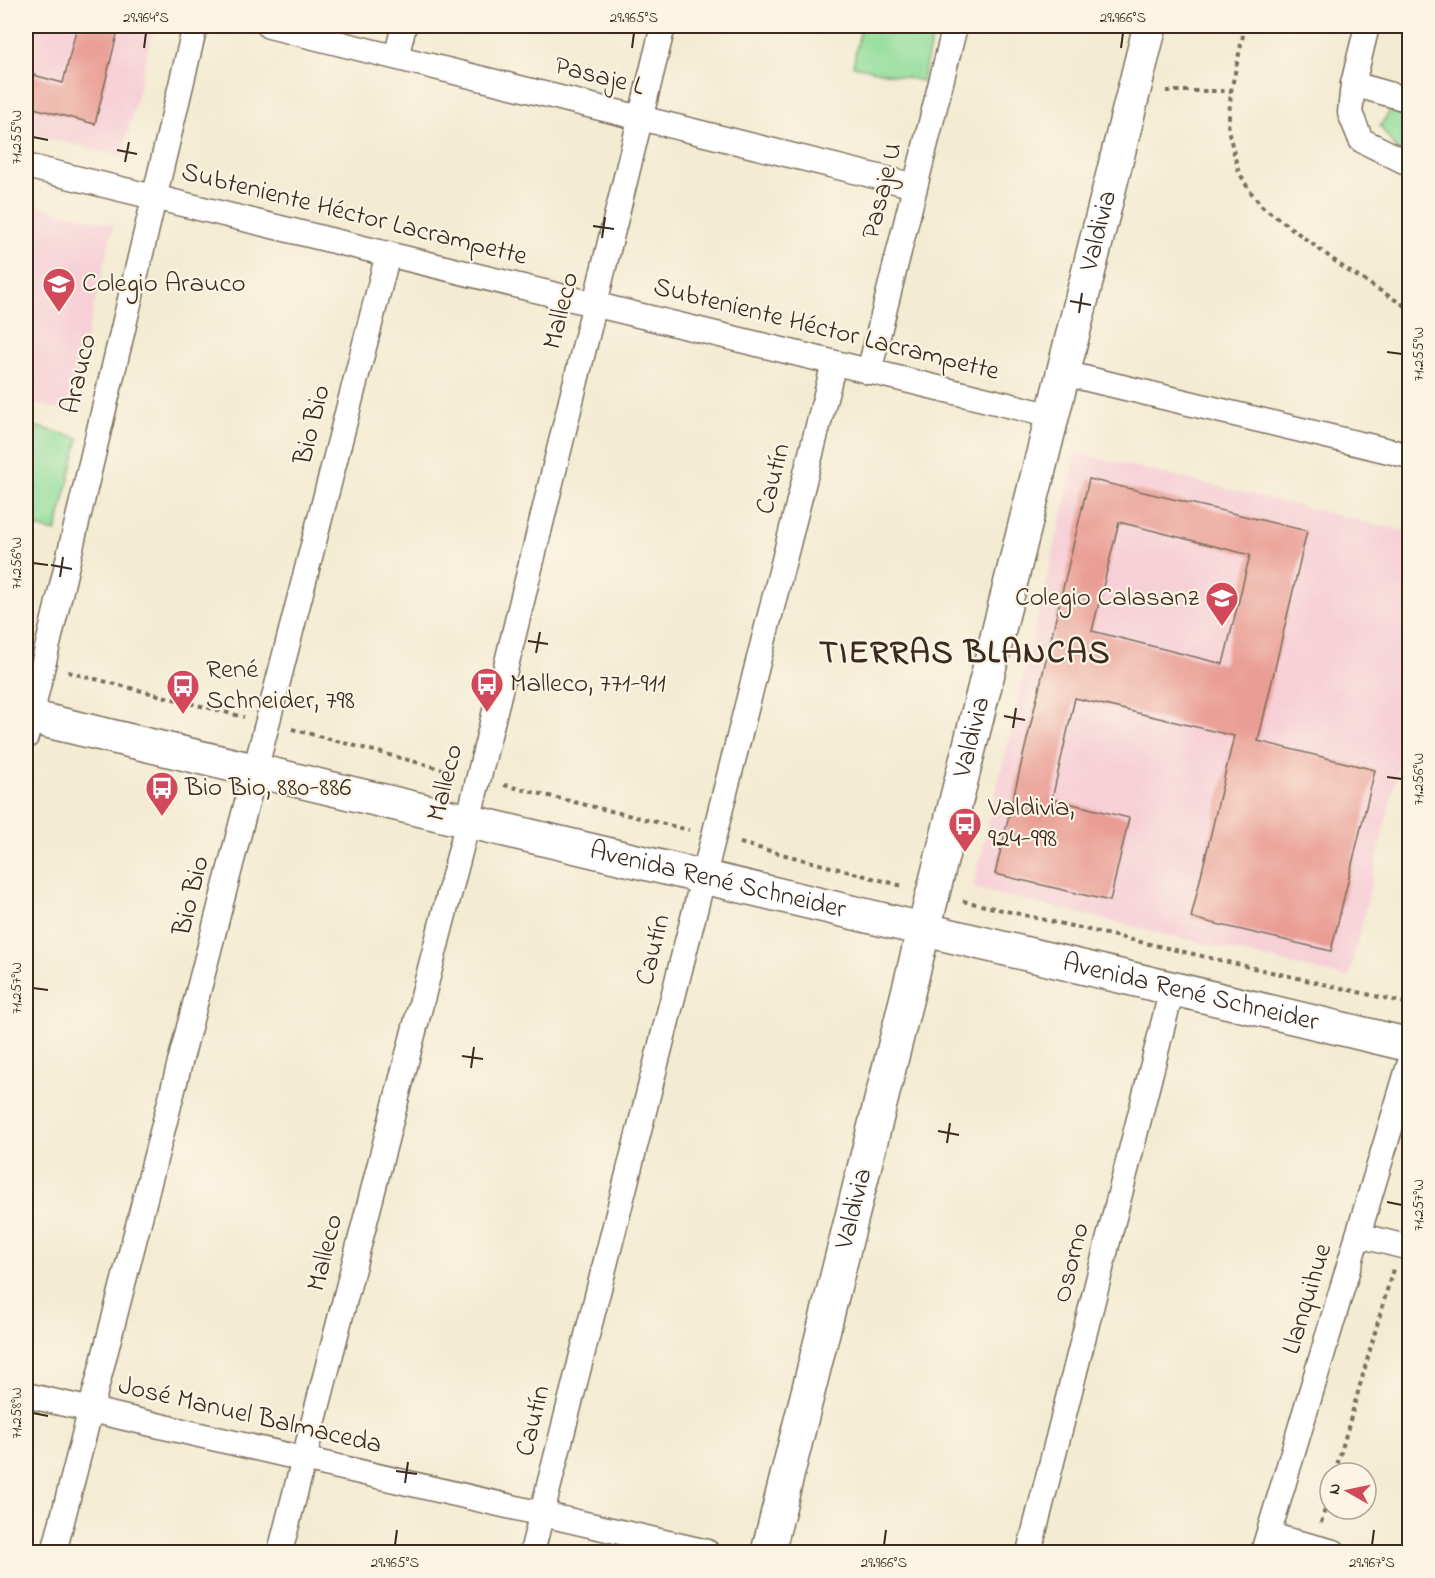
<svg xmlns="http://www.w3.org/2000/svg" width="1435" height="1578" font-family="'Indie Flower',sans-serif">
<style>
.built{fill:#f6cfd7}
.green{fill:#8edc9a;stroke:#64835c;stroke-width:1.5}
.building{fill:#e99d94;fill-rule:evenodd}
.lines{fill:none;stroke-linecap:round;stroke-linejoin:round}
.street-casing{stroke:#7b6e5d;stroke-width:27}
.secondary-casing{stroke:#7b6e5d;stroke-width:36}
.path{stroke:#7b6e5d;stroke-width:4;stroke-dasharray:4.5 4.5;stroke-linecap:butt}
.street{stroke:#fff;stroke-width:24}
.secondary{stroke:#fff;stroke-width:33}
.ticks{fill:none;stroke:#3b2a1e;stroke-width:2}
.labels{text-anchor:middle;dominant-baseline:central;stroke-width:4.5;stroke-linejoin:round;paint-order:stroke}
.street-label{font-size:27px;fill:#3b2a1e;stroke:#fcf5e5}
.poi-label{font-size:27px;fill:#3b2a1e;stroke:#fcf5e5;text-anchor:start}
.district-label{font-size:33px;font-weight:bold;letter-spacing:1.5px;fill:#3b2a1e;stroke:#fcf5e5}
.neatline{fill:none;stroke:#3b2a1e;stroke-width:2}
.ticks-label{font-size:15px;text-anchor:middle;fill:#3b2a1e}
</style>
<rect width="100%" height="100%" fill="#fcf5e5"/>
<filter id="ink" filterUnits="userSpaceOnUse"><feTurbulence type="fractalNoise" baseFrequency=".0167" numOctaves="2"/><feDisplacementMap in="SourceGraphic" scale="12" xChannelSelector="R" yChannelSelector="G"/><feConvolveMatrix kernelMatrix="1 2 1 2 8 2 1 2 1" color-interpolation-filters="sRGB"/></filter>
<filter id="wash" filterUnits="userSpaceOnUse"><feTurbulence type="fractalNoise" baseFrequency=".008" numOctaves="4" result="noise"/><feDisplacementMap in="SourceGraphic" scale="24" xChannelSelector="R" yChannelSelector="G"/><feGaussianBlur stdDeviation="1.35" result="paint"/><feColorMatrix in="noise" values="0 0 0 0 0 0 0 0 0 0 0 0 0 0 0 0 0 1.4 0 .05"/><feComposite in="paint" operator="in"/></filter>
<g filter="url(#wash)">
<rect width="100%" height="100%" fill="#f3ebd2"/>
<g class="built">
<path d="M26 26H154L122 157 26 132Z"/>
<path d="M26 203 114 225 68 412 26 401Z"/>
<path d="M1077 453 1409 532V723L1349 978 973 888Z"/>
</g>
<g class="green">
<path d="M861 26H935L922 81 853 66Z"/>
<path d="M1392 108 1409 113V156L1396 149 1380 126Z"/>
<path d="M26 424 79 438 56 532 26 525Z"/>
</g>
<g id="blocks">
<g class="building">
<path d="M77 26H119L95 124 26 106V73L63 83Z"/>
<path d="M1089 479 1307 531 1258 741 1375 770 1331 951 1191 918 1234 736 1075 698 1052 799 1129 818 1110 901 995 874ZM1119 522 1250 555 1223 664 1092 631Z"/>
</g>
</g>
</g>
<g filter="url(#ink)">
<use href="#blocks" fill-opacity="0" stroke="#7b6e5d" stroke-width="1.5"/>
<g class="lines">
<defs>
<g id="street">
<path d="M269 26 915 186"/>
<path d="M1367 26 1353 84 1350 113 1361 140 1410 164"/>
<path d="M396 57 404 26"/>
<path d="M1353 84 1410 100"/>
<path d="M26 166 1053 416"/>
<path d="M869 372 955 26"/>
<path d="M1063 373 1410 456"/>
<path d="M26 737 195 26"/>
<path d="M1358 1235 1410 1248"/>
<path d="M26 1395 707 1552"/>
<path d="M1269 1535 1334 1552"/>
<path d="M54 1552 388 254"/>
<path d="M280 1552 468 821 663 26"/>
<path d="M532 1552 834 363"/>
<path d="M1029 1552 1172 989"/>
<path d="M1263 1552 1410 1062"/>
</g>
<g id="secondary">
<path id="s1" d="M26 716 1410 1045"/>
<path id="s2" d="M768 1552 1150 26"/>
</g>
</defs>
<use href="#street" class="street-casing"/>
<use href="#secondary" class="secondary-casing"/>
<g class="path">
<path d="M1245 26 1231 91 1228 129 1238 170 1249 190 1263 207 1347 270 1410 309"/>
<path d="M1166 91H1231"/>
<path d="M68 672 244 717"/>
<path d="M292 729 453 772"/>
<path d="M504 785 689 830"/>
<path d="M740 843 903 886"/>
<path d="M963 901 1410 1004"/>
<path d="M1406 1221 1410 1207"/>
<path d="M1335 1473 1393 1269"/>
<path d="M1321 1523 1330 1492"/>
</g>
<use href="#street" class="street"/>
<use href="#secondary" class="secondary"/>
</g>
</g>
<path class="ticks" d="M144 48 146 33M632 48 634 33M1121 48 1123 33M33 137 48 140M117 150 137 154M125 162 129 142M593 226 614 229M602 238 605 217M1070 301 1091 305M1079 313 1082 293M1387 352 1402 354M33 563 48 565M51 565 72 569M60 577 63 557M528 641 548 644M536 653 540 632M1004 716 1025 720M1013 728 1016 708M1387 777 1402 779M33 988 48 990M462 1056 483 1059M471 1068 474 1047M938 1131 959 1135M947 1143 950 1123M1387 1202 1402 1205M33 1413 48 1416M396 1471 417 1474M405 1483 408 1462M395 1545 397 1530M884 1545 886 1530M1372 1545 1374 1530"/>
<defs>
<symbol id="school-pin" viewBox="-11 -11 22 30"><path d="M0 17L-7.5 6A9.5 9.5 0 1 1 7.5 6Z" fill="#d1495b" stroke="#fcf5e5"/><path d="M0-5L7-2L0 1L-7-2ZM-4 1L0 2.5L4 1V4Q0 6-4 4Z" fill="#fff"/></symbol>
<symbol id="bus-pin" viewBox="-11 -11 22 30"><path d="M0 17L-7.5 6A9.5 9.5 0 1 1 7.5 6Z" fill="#d1495b" stroke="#fcf5e5"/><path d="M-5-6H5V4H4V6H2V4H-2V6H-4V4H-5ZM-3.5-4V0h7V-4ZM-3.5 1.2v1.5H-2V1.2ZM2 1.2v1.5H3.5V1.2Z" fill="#fff"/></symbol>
</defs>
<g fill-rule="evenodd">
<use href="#school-pin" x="40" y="265" width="38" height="52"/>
<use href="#school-pin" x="1203" y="579" width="38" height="52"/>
<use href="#bus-pin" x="468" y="665" width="38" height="52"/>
<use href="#bus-pin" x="164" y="667" width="38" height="52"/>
<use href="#bus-pin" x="143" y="769" width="38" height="52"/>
<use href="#bus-pin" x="946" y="805" width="38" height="52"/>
</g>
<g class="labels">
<g class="street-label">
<text transform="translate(599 77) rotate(14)">Pasaje L</text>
<text transform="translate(883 191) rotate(-76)">Pasaje U</text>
<text transform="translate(354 215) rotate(14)">Subteniente Héctor Lacrampette</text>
<text stroke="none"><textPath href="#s2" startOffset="1362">Valdivia</textPath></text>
<text transform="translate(562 311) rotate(-76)">Malleco</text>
<text transform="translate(826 330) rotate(14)">Subteniente Héctor Lacrampette</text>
<text transform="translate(80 374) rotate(-77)">Arauco</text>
<text transform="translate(313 425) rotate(-76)">Bio Bio</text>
<text transform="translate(774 479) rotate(-76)">Cautín</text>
<text stroke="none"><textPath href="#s2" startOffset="840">Valdivia</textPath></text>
<text transform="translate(446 783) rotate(-76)">Malleco</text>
<text stroke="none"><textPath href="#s1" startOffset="711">Avenida René Schneider</textPath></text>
<text transform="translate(192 896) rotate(-76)">Bio Bio</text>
<text transform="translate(654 950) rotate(-76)">Cautín</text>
<text stroke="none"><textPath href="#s1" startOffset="1197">Avenida René Schneider</textPath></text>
<text stroke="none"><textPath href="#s2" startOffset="354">Valdivia</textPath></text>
<text transform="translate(326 1253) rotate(-76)">Malleco</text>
<text transform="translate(1072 1263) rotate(-76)">Osorno</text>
<text transform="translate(1308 1299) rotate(-73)">Llanquihue</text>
<text transform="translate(250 1416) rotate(13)">José Manuel Balmaceda</text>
<text transform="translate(534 1421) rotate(-76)">Cautín</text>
</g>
<g class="poi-label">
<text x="82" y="284">Colegio Arauco</text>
<text x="1199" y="598" text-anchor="end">Colegio Calasanz</text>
<text x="206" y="670">René<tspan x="206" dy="31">Schneider, 798</tspan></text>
<text x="510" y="684">Malleco, 771-911</text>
<text x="185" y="788">Bio Bio, 880-886</text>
<text x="988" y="808">Valdivia,<tspan x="988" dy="31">924-998</tspan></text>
</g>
<g class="district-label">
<text x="965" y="654">TIERRAS BLANCAS</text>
</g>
</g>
<rect width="1435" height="1578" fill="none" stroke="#fcf5e5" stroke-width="66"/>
<g transform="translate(1348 1491) rotate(279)"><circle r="28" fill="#fcf5e5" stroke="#afa495" stroke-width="1.5"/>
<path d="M0-4.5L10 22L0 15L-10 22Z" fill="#d1495b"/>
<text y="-9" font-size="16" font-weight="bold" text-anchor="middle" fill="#3b2a1e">N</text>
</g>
<rect x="33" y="33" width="1369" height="1512" class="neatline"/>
<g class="ticks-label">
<text x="146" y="22">29.964°S</text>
<text x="634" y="22">29.965°S</text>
<text x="1123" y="22">29.966°S</text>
<text transform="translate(16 137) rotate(-90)" y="5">71.255°W</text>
<text transform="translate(1418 354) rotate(-90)" y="5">71.255°W</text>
<text transform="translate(16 563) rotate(-90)" y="5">71.256°W</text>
<text transform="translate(1418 779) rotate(-90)" y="5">71.256°W</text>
<text transform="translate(16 988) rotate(-90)" y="5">71.257°W</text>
<text transform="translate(1418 1205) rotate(-90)" y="5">71.257°W</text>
<text transform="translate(16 1413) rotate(-90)" y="5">71.258°W</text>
<text x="395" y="1567">29.965°S</text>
<text x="884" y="1567">29.966°S</text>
<text x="1372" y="1567">29.967°S</text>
</g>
</svg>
